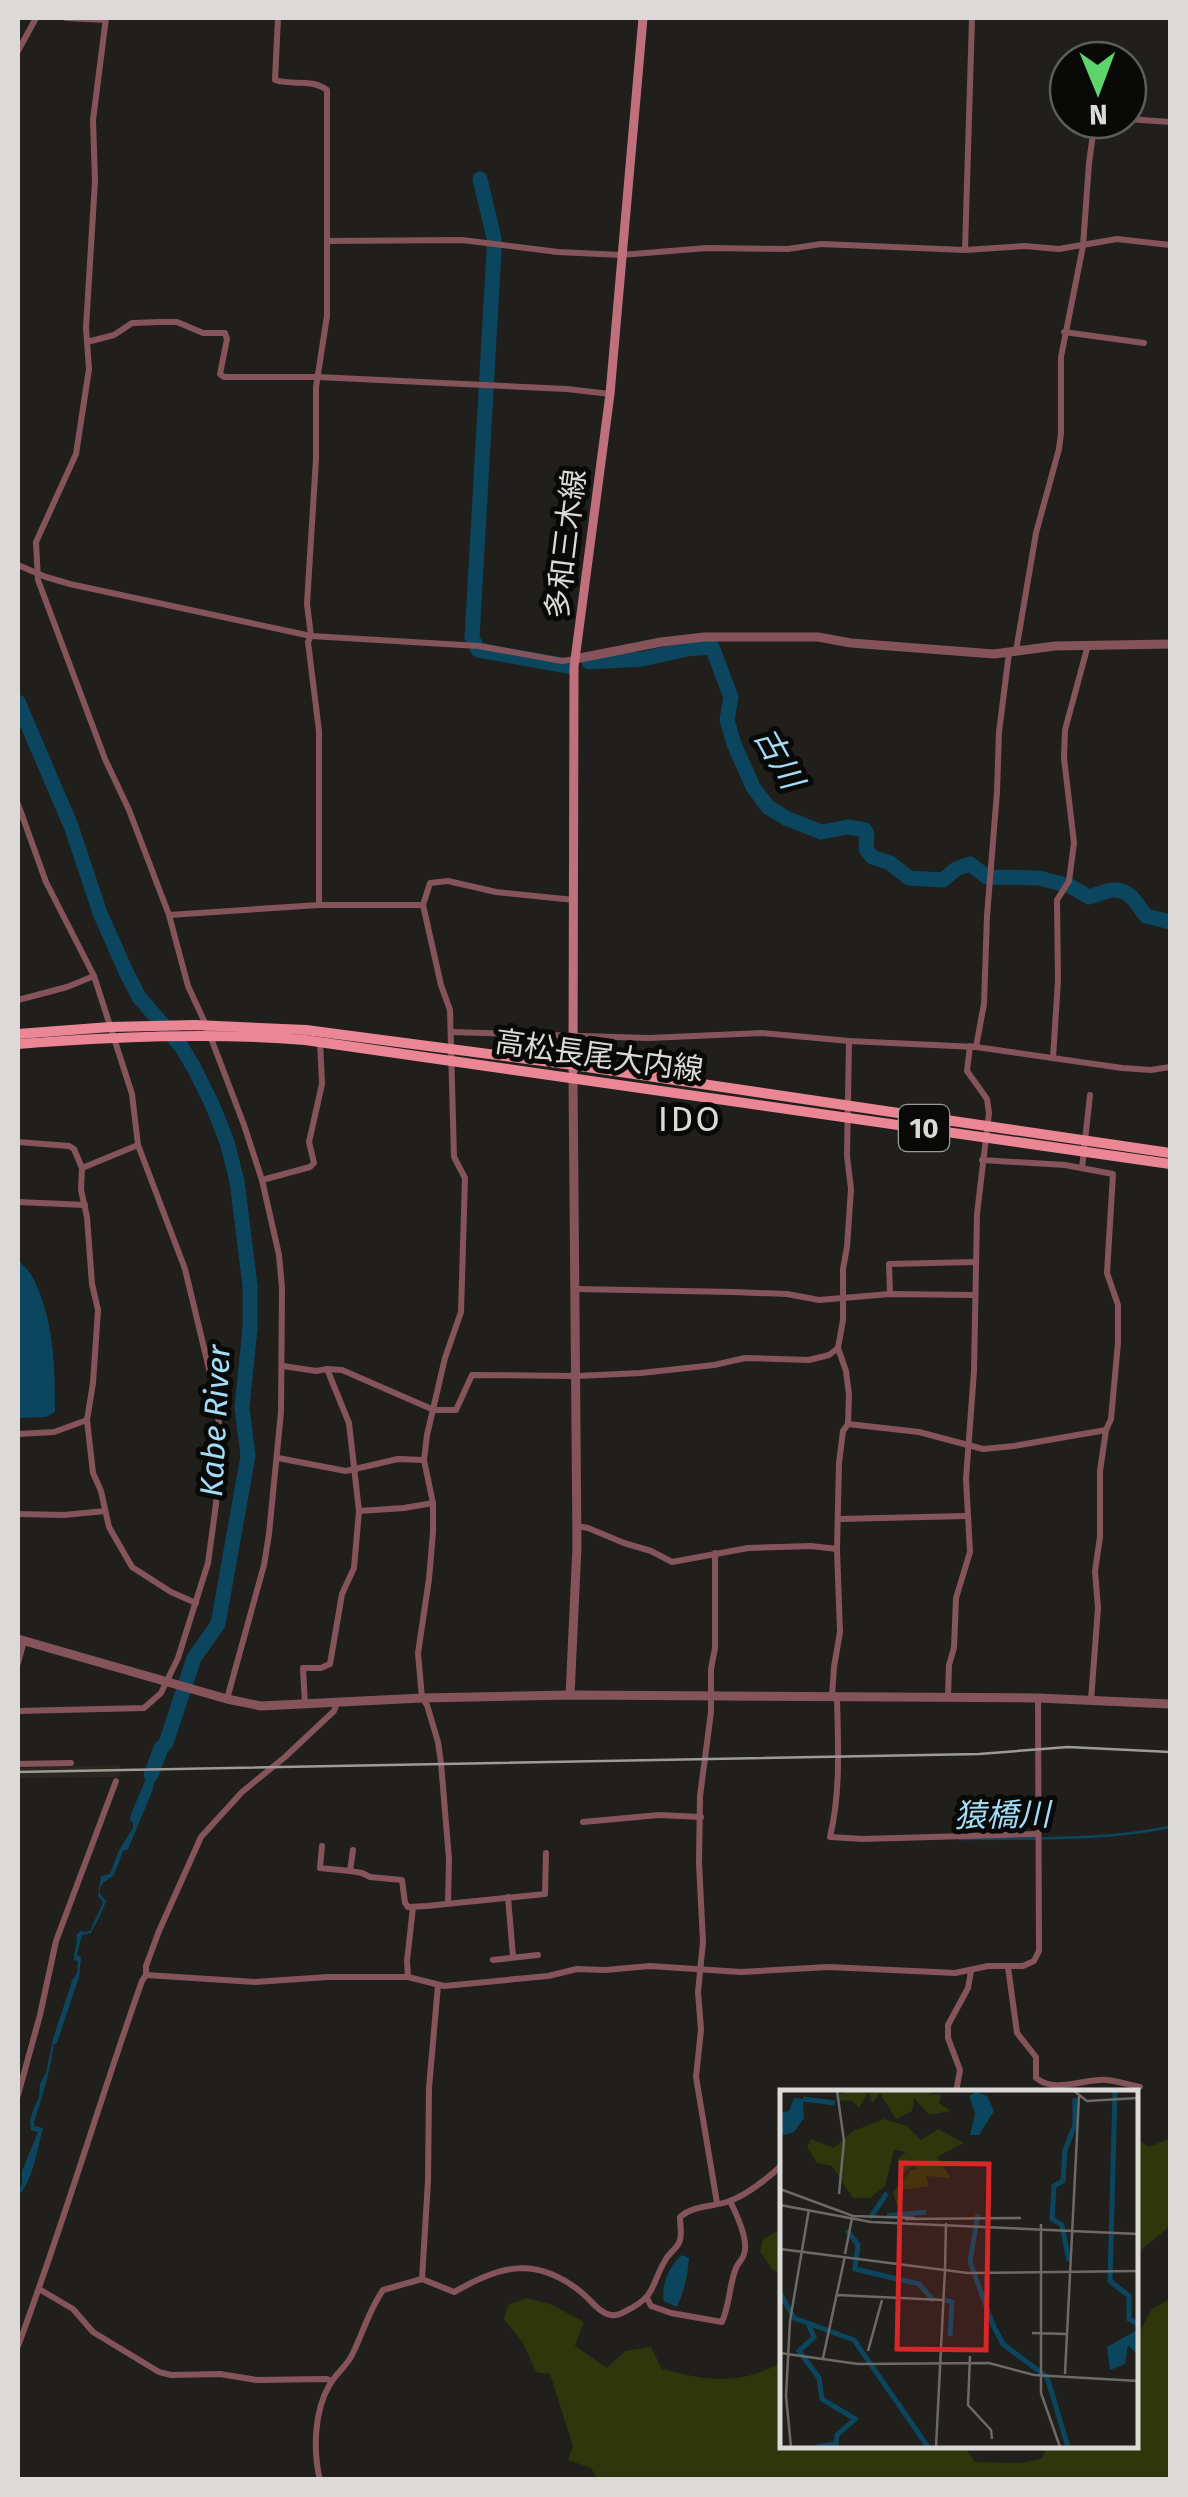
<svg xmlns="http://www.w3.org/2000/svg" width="1188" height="2497" font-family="'Fira Sans','Noto Sans JP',sans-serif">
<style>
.built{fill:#2b2820}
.green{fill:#2f360b}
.water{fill:#0b465e}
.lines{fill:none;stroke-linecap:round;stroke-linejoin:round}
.stream{stroke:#0b465e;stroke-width:2.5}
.river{stroke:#0b465e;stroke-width:15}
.minor{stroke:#85545a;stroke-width:6}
.tertiary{stroke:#85545a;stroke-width:9}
.secondary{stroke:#bf707c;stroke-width:9}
.primary{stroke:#eb8695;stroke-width:10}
.rail{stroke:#9c9b99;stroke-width:2.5}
.labels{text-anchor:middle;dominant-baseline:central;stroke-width:10;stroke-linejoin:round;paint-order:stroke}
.shield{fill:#090908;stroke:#9c9b9a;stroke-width:2.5}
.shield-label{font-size:28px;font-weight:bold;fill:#dbdad8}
.street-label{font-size:30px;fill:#dbdad8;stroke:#090908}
.water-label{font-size:32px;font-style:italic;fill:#a3dcf8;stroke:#090908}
.quarter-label{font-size:35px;letter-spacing:2.5px;fill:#dbdad8;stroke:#090908}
.inset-river{fill:none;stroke:#0b465e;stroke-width:5}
.inset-road{fill:none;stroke:#6b6a67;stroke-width:2.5}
.view{fill:#d62828;fill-opacity:0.15;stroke:#d62828;stroke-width:5}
.inset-edge{fill:none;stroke:#dbdad8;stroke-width:5}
</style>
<rect width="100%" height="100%" fill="#201f1c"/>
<path class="built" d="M120 1765V1777L18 1778V1768Z"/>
<g class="green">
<path d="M1170 2138V2226L1136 2254V2139L1149 2147Z"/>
<path d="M783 2228V2275L772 2269 760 2251 763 2239Z"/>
<path d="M526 2298 550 2304 584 2322 575 2346 607 2368 625 2351 651 2347 662 2369C710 2381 738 2386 783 2362V2444L963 2445 975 2462 1020 2463 1041 2459 1049 2445 1136 2444V2339L1152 2309 1170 2299V2479H597L591 2468 568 2460 573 2446 550 2374 536 2372 523 2343 504 2319 508 2305Z"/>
</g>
<g class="water">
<path d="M18 1259C22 1265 29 1270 33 1278 53 1317 55 1363 55 1406V1412L46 1417 18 1418Z"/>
<path d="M155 1758H160L152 1792 128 1849 123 1851 114 1875C107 1881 98 1883 100 1894L106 1901C105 1906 94 1928 91 1933L82 1935 77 1954 81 1958 79 1977 57 2043 54 2044C50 2071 43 2095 34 2122V2126L43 2128C37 2150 33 2181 18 2196L22 2183V2171L38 2132 31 2130 30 2121 34 2107 39 2098 40 2084 46 2073 53 2039 72 1981 77 1973 78 1961 74 1960C73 1952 79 1944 76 1936L80 1931 87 1932 91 1930C94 1919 100 1912 103 1902L98 1896 101 1876 110 1874 119 1850 133 1828V1822L130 1820 131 1814Z"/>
<path d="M682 2255 689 2258C688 2275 684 2291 677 2307L664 2301C660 2287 670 2264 682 2255Z"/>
</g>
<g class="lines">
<path class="stream" d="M960 1839C1030 1838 1102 1841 1170 1827"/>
<g class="river">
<path d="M480 179 494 238V251L472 638 478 650 567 666"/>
<path d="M589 662 643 659 687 649 712 647 731 697 727 720 734 744 753 787 768 807 786 818 821 832 848 827 865 830 867 834 866 849 872 857 890 863 909 878 943 880 956 869 970 864 987 877 1039 878 1070 886 1089 897C1098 895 1106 890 1114 890 1132 890 1137 905 1146 916L1170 922"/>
<path d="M18 702 71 826 100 913 127 974 139 997 181 1046 194 1068 212 1104 227 1142 237 1181 250 1286V1328L242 1407 248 1456 218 1624 194 1658 166 1743 161 1748 151 1775"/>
</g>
<g class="minor">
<path d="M66 18 105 20"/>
<path d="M106 18 93 120 95 181 86 328 89 369 76 454 36 542 38 580 105 759 129 810 169 915 188 986 206 1025 244 1125 262 1180 279 1255 282 1288 281 1412 269 1534 264 1565 227 1699"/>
<path d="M278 18 275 80C293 86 311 78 327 90V316L316 387V459L307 604 311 636 308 642 319 731V905"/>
<path d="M18 51 36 18"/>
<path d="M1128 119 1170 122"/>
<path d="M327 241 462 240 558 252 621 255 707 248 788 249 821 244 965 250 1024 246 1059 249 1117 239 1170 245"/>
<path d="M965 250 972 18"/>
<path d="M1064 332 1144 343"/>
<path d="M87 342 114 335 132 323 160 322H177L203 333H225L227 339 220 374 224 377H318L567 389 610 394"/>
<path d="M18 565 46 577 70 584 311 636 479 646 562 661 575 659"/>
<path d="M1016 651 1036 533 1059 449 1061 433V357L1083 246 1089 163 1095 120"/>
<path d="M18 804 46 882 94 976 132 1094 138 1145 185 1269 217 1402 220 1437 216 1504 208 1563 178 1658 161 1693 144 1708 18 1711"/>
<path d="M169 915 319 905H422"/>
<path d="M18 1000 67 987 94 976"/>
<path d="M451 1032 649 1038 762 1033 849 1041 976 1047 1122 1068 1151 1070 1170 1067"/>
<path d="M976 1047 984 1004 987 916 997 792 999 732 1009 653"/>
<path d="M1053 1058 1058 980 1057 900 1069 881 1074 843 1064 758 1065 730 1088 645"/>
<path d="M18 1142 69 1146 74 1149 82 1168"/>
<path d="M138 1145 82 1168 81 1190 87 1217 92 1284 98 1310 93 1383 87 1420 93 1473 101 1491 109 1527 132 1567 171 1592 196 1603"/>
<path d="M982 1160 1065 1165 1113 1174 1107 1273 1118 1305V1343L1111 1419 1106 1430 1100 1471V1537L1095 1571 1098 1608 1091 1700"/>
<path d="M1082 1168 1090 1095"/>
<path d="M262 1180 310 1167 314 1163 309 1142 322 1084 320 1041"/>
<path d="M18 1202 85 1205"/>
<path d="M576 1289 733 1292 787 1294 819 1300 890 1294 974 1295"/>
<path d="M890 1294 889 1264 975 1262"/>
<path d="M283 1366 316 1371 327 1369 342 1370 434 1410H456L472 1375 577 1376 641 1373 714 1365 745 1358 809 1360 829 1355 838 1348"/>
<path d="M848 1424 919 1432 983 1449 1014 1446 1106 1430"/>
<path d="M18 1434 54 1432 87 1420"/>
<path d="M278 1458 346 1471 398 1459 424 1460"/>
<path d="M359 1511 404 1508 433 1503"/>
<path d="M18 1514 64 1515 105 1511"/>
<path d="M839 1519 966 1516"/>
<path d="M577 1526 588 1528 624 1543 651 1551 672 1562 748 1548 811 1546 837 1549"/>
<path d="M715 1553V1648L711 1669V1712L700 1796 699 1863 703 1942 698 1992 701 2030 696 2077 717 2203"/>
<path d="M18 1663 24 1641"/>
<path d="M832 1696 834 1667 840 1632 837 1549 839 1463 843 1431 848 1424 849 1395 846 1371 838 1348 843 1320V1269L847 1247 851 1189 847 1156 849 1041"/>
<path d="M837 1697C838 1744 841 1791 830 1837L863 1839 1037 1834"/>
<path d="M948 1697 949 1665 954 1648 956 1598 970 1552 966 1479 974 1371 977 1214 989 1113 987 1099 967 1071 970 1046"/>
<path d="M305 1705 303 1668H321L330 1664 342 1594 354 1568 359 1511 349 1423 327 1369"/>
<path d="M18 1764 71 1763"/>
<path d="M583 1822 659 1815 701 1817"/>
<path d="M322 1846 320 1868 350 1871 353 1850"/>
<path d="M350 1871 362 1873 370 1877 402 1880 405 1903 408 1907 427 1906 545 1894 546 1853"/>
<path d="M508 1897 513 1957"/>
<path d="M448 1903 449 1859 441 1763 438 1742 427 1705 422 1698 418 1653 429 1579 433 1532V1503L424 1460 427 1435 445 1358 461 1312 465 1178 454 1157 450 1010 441 985 423 905 430 883 448 881 496 892 574 900"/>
<path d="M493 1960 538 1955"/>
<path d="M1008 1967 1017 2033 1036 2057V2078C1056 2094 1084 2078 1107 2080 1118 2081 1129 2085 1140 2087"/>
<path d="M146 1975 255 1982 328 1977H408L444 1986 548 1976 577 1969 605 1970 650 1966 741 1972 829 1967 955 1973 988 1966H1023L1034 1961 1039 1951 1038 1698"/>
<path d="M408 1977 407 1961 413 1907"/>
<path d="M956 2092 960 2070 948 2038V2025L968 1988 971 1971"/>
<path d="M18 2095 40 2015 56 1941 116 1781"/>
<path d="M422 2279 428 2181 429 2088 438 1985"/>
<path d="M39 2289 73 2309 93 2332 159 2372 171 2375 220 2374 257 2380 327 2379 332 2381"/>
<path d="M647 2298 651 2306 671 2313 722 2322C730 2304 729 2285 736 2268 738 2263 743 2259 744 2254 749 2241 736 2213 730 2201"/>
<path d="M18 2346C63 2226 99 2102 142 1981L146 1975V1966L159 1931 201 1837 242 1792 285 1757 334 1711 337 1703"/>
<path d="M320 2480C313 2452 314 2411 329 2386 335 2374 346 2367 352 2355 363 2333 369 2310 383 2290L422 2279 454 2292C501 2266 535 2255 581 2292 590 2299 599 2313 611 2315 617 2316 620 2314 626 2311 658 2295 650 2285 666 2259 670 2252 678 2248 680 2240 682 2234 680 2224 680 2217 694 2205 711 2207 727 2202 748 2195 767 2179 783 2164"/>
</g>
<g class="tertiary">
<path d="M575 659 661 642 704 637H818L851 643 994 654 1055 646 1170 644"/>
<path d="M18 1639 227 1699 261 1706 422 1698 570 1695 1038 1698 1170 1704"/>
<path d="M570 1695 577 1547 573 1078"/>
</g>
<path class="secondary" d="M573 1071 574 667 610 394 643 18"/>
<g class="primary">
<path d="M18 1034 110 1027 195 1025 306 1030 573 1065 1170 1153"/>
<path d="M18 1044C114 1037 209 1032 305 1040L1170 1164"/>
</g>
<path class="rail" d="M18 1772 979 1754 1068 1747 1170 1752"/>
</g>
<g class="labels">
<rect class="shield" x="899" y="1105" width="50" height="46" rx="8"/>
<g class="shield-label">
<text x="924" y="1128">10</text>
</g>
<g class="street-label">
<text transform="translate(566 544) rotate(-83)">多和三木線</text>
<text transform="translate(599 1056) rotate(8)">高松長尾大内線</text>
</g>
<g class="water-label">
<text transform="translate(779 758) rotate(61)">古川</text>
<text transform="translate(215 1421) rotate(-87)">Kabe River</text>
<text transform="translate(1002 1815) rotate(-1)">猿橋川</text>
</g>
<g class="quarter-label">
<text x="690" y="1119">IDO</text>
</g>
</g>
<g transform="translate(780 2090)">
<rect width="358" height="358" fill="#201f1c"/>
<path d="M71 1H153L148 5 161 4 159 13 171 21 149 25 134 8 132 21 116 29 100 3 92 13 89 1 79 18 71 10 58 11 57 5ZM104 29 127 36 141 50 158 39 184 53 157 67 171 88 146 86 149 96 122 100 117 117 113 102 131 80H140L132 76 119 88 118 68 126 62 114 60 105 96 90 108H73L52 76 37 73 27 57 31 49 54 58 73 41Z" fill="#2f360b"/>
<path d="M196 2 207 6 214 21 199 45H190L195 23 189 6ZM14 8 23 9 24 28 14 42 0 46V23L9 21ZM357 240V264L348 255 345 274 330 280 327 257Z" fill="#0b465e"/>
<path class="inset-river" d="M335 1 330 191 349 206V229L358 234M23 9 55 13M198 124 190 172 213 235 223 254 267 287 288 357M107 126 146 122M90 128 107 103M67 140 78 155 75 179 139 194 154 211M289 171 282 135 272 129 274 96 283 91 285 60 295 35V8M0 203 14 228 74 250 148 357M165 210 172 212 170 246M28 233 34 247 19 261 39 288 42 309 75 329 57 345 56 354 36 357"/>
<path class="inset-road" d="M57 1 64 51 59 104M294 1 307 11 358 8M0 99 73 126 135 128M0 115 91 132 358 144M125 129 241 128M261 134V285M0 159 188 183 358 181M65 164 72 128M165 179 166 133M57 205 163 210M252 243 287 244M88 261 102 210M0 263 78 274 209 273 254 285 358 291M190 266 188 315 211 340 212 349M43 268 65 166M285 284 299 6M261 285V303L280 357M11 357 6 306 10 231 29 119M156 357 165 179"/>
<path class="view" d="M121 73 209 74 206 260 117 259Z"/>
<rect width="358" height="358" class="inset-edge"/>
</g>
<rect width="1188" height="2497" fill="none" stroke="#dbdad8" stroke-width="40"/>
<g transform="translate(1098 90) rotate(179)"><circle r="48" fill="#090908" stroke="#5d5d5b" stroke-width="2.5"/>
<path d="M0-8L18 38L0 25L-18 38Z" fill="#5ed56c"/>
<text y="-15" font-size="28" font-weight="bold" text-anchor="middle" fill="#dbdad8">N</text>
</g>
</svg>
